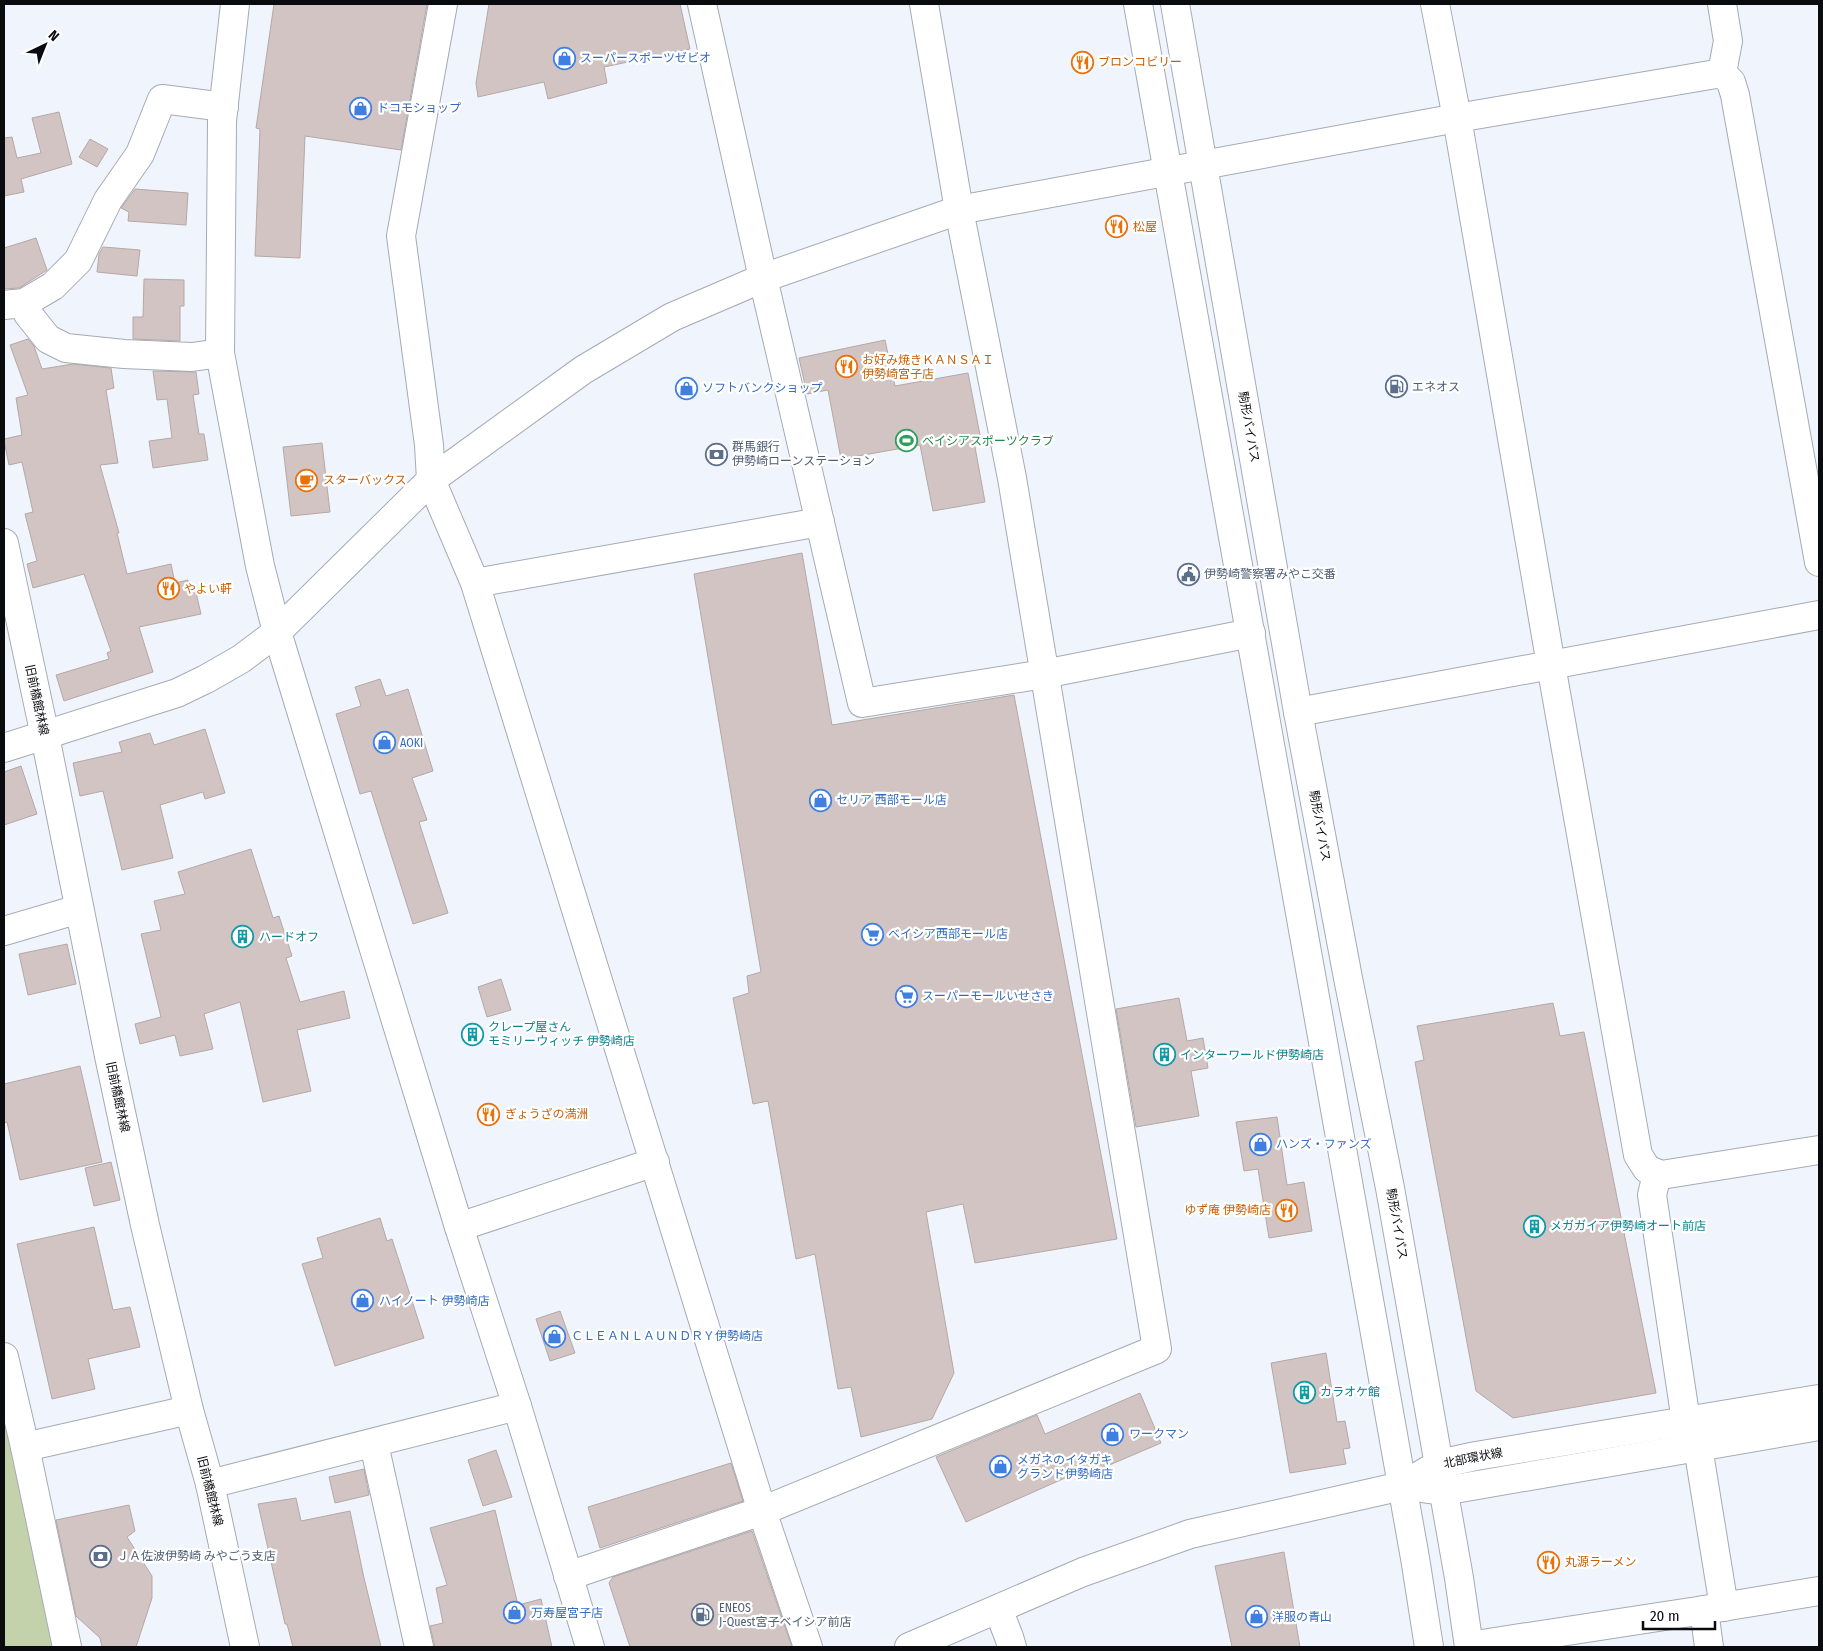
<svg xmlns="http://www.w3.org/2000/svg" width="1823" height="1651" font-family="'Fira Sans Condensed','Noto Sans JP',sans-serif">
<style>
.green{fill:#c4d2ac}
.building{fill:#d1c4c3;stroke:#b5a8a6}
.lines{fill:none;stroke-linecap:round;stroke-linejoin:round}
.minor-casing{stroke:#a5aab4;stroke-width:30}
.major-casing{stroke:#a5aab4;stroke-width:30}
.minor{stroke:#fff;stroke-width:28}
.major{stroke:#fff;stroke-width:28}
.labels{text-anchor:middle;dominant-baseline:central;stroke-width:4.5;stroke-linejoin:round;paint-order:stroke}
.shop-label{font-size:12px;fill:#366cbe;stroke:#fff;text-anchor:start}
.food-label{font-size:12px;fill:#c56008;stroke:#fff;text-anchor:start}
.service-label{font-size:12px;fill:#4e5e75;stroke:#fff;text-anchor:start}
.street-label{font-size:12px;fill:#0a0b0f;stroke:#fff}
.leisure-label{font-size:12px;fill:#27864d;stroke:#fff;text-anchor:start}
.culture-label{font-size:12px;fill:#0d838f;stroke:#fff;text-anchor:start}
</style>
<rect width="100%" height="100%" fill="#f0f5fd"/>
<path class="green" d="M4 1410 55 1647H4Z"/>
<g class="building">
<path d="M274 4H427L401 150 305 136 300 258 255 256 260 129 256 128Z"/>
<path d="M489 4H680L690 49 604 67 607 83 548 99 544 82 478 97 476 83Z"/>
<path d="M59 112 72 164 21 179 24 192 4 196V138L12 137 17 158 41 153 32 118Z"/>
<path d="M90 139 108 149 97 167 79 157Z"/>
<path d="M135 189 188 193 186 225 128 221 129 212 121 208Z"/>
<path d="M36 238 47 270 19 288 4 289V248Z"/>
<path d="M103 247 140 250 137 276 97 272 99 254Z"/>
<path d="M144 279 184 280V306H180V341L133 339V317H143Z"/>
<path d="M28 339 34 346 42 369 73 364 111 368 114 388 106 390 118 463 100 465 119 533H117L127 574 171 564 175 583 188 580 189 589 195 588 201 614 139 627 153 672 64 701 56 675 109 659 107 653 111 651 84 574 33 588 27 564 37 561 25 514 33 512 22 462 9 465 4 441V439L22 435 16 398 28 395 10 345Z"/>
<path d="M885 340 895 386 968 373 980 435 973 436 985 502 933 511 920 445 841 459 828 390 807 394 799 358Z"/>
<path d="M153 371 196 372 199 394 193 395 199 434H204L208 460 153 468 149 441 172 438 167 399 157 400Z"/>
<path d="M322 443 330 512 291 516 283 447Z"/>
<path d="M802 553 832 725 1014 695 1117 1239 975 1263 963 1204 926 1212 954 1373 932 1419 861 1437 851 1387 838 1389 815 1254 796 1259 768 1101 753 1104 733 998 749 993 747 976 761 972 694 574Z"/>
<path d="M380 679 386 696 408 689 433 771 412 778 427 820 419 822 448 913 413 924 371 791 360 794 336 714 361 706 355 687Z"/>
<path d="M205 729 225 793 205 799 203 792 160 805 173 858 122 870 103 791 80 796 73 763 122 752 119 742 150 733 154 745Z"/>
<path d="M21 766 37 814 4 825V772Z"/>
<path d="M251 849 273 918 279 916 292 956 286 958 300 1002 344 991 350 1018 297 1030 311 1091 263 1102 240 1002 204 1014 213 1049 180 1056 175 1035 140 1044 135 1024 161 1017 141 934 161 930 154 901 185 894 178 872Z"/>
<path d="M67 944 76 984 28 995 19 954Z"/>
<path d="M501 979 511 1010 487 1017 478 987Z"/>
<path d="M1179 998 1187 1041 1203 1038 1208 1068 1191 1071 1199 1116 1136 1127 1116 1009Z"/>
<path d="M1553 1003 1560 1036 1584 1032 1656 1393 1513 1418 1476 1391 1415 1062 1424 1060 1417 1026Z"/>
<path d="M80 1066 102 1162 20 1180 7 1122 4 1123V1084Z"/>
<path d="M1277 1117 1287 1185 1304 1182 1312 1231 1269 1238 1258 1169 1244 1171 1236 1122Z"/>
<path d="M111 1162 120 1200 94 1206 85 1168Z"/>
<path d="M380 1218 387 1241 392 1239 424 1338 335 1366 302 1264 323 1258 317 1238Z"/>
<path d="M94 1227 113 1310 130 1307 140 1347 88 1359 95 1389 52 1399 17 1244Z"/>
<path d="M560 1311 575 1353 550 1361 536 1319Z"/>
<path d="M1326 1353 1337 1422 1345 1421 1350 1448 1343 1449 1346 1464 1290 1473 1271 1363Z"/>
<path d="M1140 1393 1161 1443 1086 1475 1083 1470 966 1522 936 1457 1037 1415 1045 1434Z"/>
<path d="M496 1450 512 1497 483 1506 468 1460Z"/>
<path d="M731 1463 743 1501 600 1548 588 1507Z"/>
<path d="M364 1469 369 1495 335 1503 329 1477Z"/>
<path d="M296 1498 301 1521 350 1511 364 1578 381 1647H293L287 1624H285L258 1504Z"/>
<path d="M129 1505 135 1531 127 1537 152 1576V1598L136 1647H102L100 1638 76 1616 56 1520Z"/>
<path d="M495 1510 518 1605 541 1599 552 1647H435L430 1626 443 1623 436 1588 447 1585 430 1528Z"/>
<path d="M752 1531 792 1647H630L609 1583 613 1577Z"/>
<path d="M1284 1552 1300 1647H1232L1215 1566Z"/>
</g>
<g class="lines">
<defs>
<g id="minor">
<path d="M235 4 222 121 220 353 260 566 277 632 459 1227 517 1406 590 1647"/>
<path d="M443 4 401 236 429 445 431 480 475 583 762 1511 808 1647"/>
<path d="M702 4 763 278 862 703 1044 674 1251 633"/>
<path d="M1435 4 1457 118 1551 665 1638 1155 1647 1169 1661 1175 1819 1150"/>
<path d="M1722 4 1728 41 1722 73"/>
<path d="M1722 73 1731 82 1735 95 1819 562"/>
<path d="M24 303 28 314 48 339 66 348 124 354 192 357 220 353"/>
<path d="M4 305 24 303 53 286 78 261 108 200 140 154 162 99 224 107"/>
<path d="M4 543 45 736 109 1056 145 1225 189 1410 210 1484 245 1647"/>
<path d="M475 583 820 522"/>
<path d="M1298 712 1819 615"/>
<path d="M4 748 177 693 206 679 241 659 277 632 431 480 583 370 672 317 763 278 959 210 1457 118 1722 73"/>
<path d="M4 931 79 909"/>
<path d="M1657 1174 1652 1195 1686 1421"/>
<path d="M459 1227 655 1162"/>
<path d="M4 1357 25 1447 67 1647"/>
<path d="M374 1444 419 1647"/>
<path d="M25 1447 189 1410"/>
<path d="M1698 1447 1724 1607"/>
<path d="M210 1484 517 1406"/>
<path d="M1421 1488 1443 1491 1819 1426"/>
<path d="M568 1576 762 1511 1157 1349 1012 478 959 210 924 4"/>
<path d="M998 1609 1009 1637 1012 1647"/>
<path d="M1469 1646 1704 1610"/>
<path d="M909 1647 1083 1572 1190 1534 1402 1486 1439 1464 1476 1456 1819 1399"/>
<path d="M1709 1647 1704 1610 1819 1591"/>
</g>
<g id="major">
<path d="M1138 4 1415 1558 1429 1647"/>
<path d="M1175 4 1298 712 1348 978 1390 1188 1459 1578 1469 1647"/>
</g>
</defs>
<use href="#minor" class="minor-casing"/>
<use href="#major" class="major-casing"/>
<use href="#minor" class="minor"/>
<use href="#major" class="major"/>
</g>
<defs>
<symbol id="shop-ring" viewBox="-11 -11 22 22"><circle r="9.5" fill="#fff" stroke="#3f7fe0" stroke-width="1.5"/><path d="M-5-2.5h2.3a2.7 3.5 0 0 1 5.4 0H5L5.5 6h-11ZM-1.5-2.5h3a1.5 2.3 0 0 0-3 0Z" fill="#3f7fe0"/></symbol>
<symbol id="restaurant-ring" viewBox="-11 -11 22 22"><circle r="9.5" fill="#fff" stroke="#e8710a" stroke-width="1.5"/><path d="M-5-6h1v4h1v-4h1v4h1v-4h1v5L-1.5 .5V6h-2V.5L-5-1ZM5-6V6H3V1.5H1.5Q1.5-4 5-6Z" fill="#e8710a"/></symbol>
<symbol id="fuel-ring" viewBox="-11 -11 22 22"><circle r="9.5" fill="#fff" stroke="#5c6f8a" stroke-width="1.5"/><path d="M-5.5-6h7V0h2V4h1.3V-2.5L3-4.5l.8-.8L6-3V5H2.5V1h-1V6h-7ZM-4.2-4.7v3.2H.2V-4.7Z" fill="#5c6f8a"/></symbol>
<symbol id="stadium-ring" viewBox="-11 -11 22 22"><circle r="9.5" fill="#fff" stroke="#2e9e5b" stroke-width="1.5"/><path d="M0-5a6.5 5 0 1 0 0 10a6.5 5 0 1 0 0-10ZM-3.5-1.8h7v3.6h-7Z" fill="#2e9e5b"/></symbol>
<symbol id="bank-ring" viewBox="-11 -11 22 22"><circle r="9.5" fill="#fff" stroke="#5c6f8a" stroke-width="1.5"/><path d="M-6-4H6V4H-6ZM0-2.3a2.3 2.3 0 1 0 0 4.6a2.3 2.3 0 1 0 0-4.6Z" fill="#5c6f8a"/></symbol>
<symbol id="cafe-ring" viewBox="-11 -11 22 22"><circle r="9.5" fill="#fff" stroke="#e8710a" stroke-width="1.5"/><path d="M-5.5-4.5H6V0H3Q3 3.5 0 3.5H-2.5Q-5.5 3.5-5.5 0ZM3-3.2v2h1.7v-2ZM-6 4.5H4V6H-6Z" fill="#e8710a"/></symbol>
<symbol id="civic-ring" viewBox="-11 -11 22 22"><circle r="9.5" fill="#fff" stroke="#5c6f8a" stroke-width="1.5"/><path d="M-.6-6.5H3V-4.5H.6V-3L4-1V1h2V6H-6V1h2V-1L-.6-3ZM-1.2 2.5V6h2.4V2.5Z" fill="#5c6f8a"/></symbol>
<symbol id="supermarket-ring" viewBox="-11 -11 22 22"><circle r="9.5" fill="#fff" stroke="#3f7fe0" stroke-width="1.5"/><path d="M-6-5.5h2.5l.6 2H6L4.5 2H-2.5L-4.4-4H-6ZM-1.5 3.2a1.3 1.3 0 1 0 .1 0ZM3 3.2a1.3 1.3 0 1 0 .1 0Z" fill="#3f7fe0"/></symbol>
<symbol id="building-ring" viewBox="-11 -11 22 22"><circle r="9.5" fill="#fff" stroke="#0f9aa8" stroke-width="1.5"/><path d="M-4-6H4V6H1V3H-1V6H-4ZM-2.5-4.3h1.7v1.8h-1.7ZM.8-4.3h1.7v1.8H.8ZM-2.5-1h1.7V.8h-1.7ZM.8-1h1.7V.8H.8Z" fill="#0f9aa8"/></symbol>
</defs>
<g fill-rule="evenodd">
<use href="#shop-ring" x="552" y="46" width="25" height="25"/>
<use href="#restaurant-ring" x="1070" y="50" width="25" height="25"/>
<use href="#shop-ring" x="348" y="96" width="25" height="25"/>
<use href="#restaurant-ring" x="1104" y="214" width="25" height="25"/>
<use href="#restaurant-ring" x="834" y="354" width="25" height="25"/>
<use href="#fuel-ring" x="1384" y="374" width="25" height="25"/>
<use href="#shop-ring" x="674" y="376" width="25" height="25"/>
<use href="#stadium-ring" x="894" y="428" width="25" height="25"/>
<use href="#bank-ring" x="704" y="442" width="25" height="25"/>
<use href="#cafe-ring" x="294" y="468" width="25" height="25"/>
<use href="#civic-ring" x="1176" y="562" width="25" height="25"/>
<use href="#restaurant-ring" x="156" y="576" width="25" height="25"/>
<use href="#shop-ring" x="372" y="730" width="25" height="25"/>
<use href="#shop-ring" x="808" y="788" width="25" height="25"/>
<use href="#supermarket-ring" x="860" y="922" width="25" height="25"/>
<use href="#building-ring" x="230" y="924" width="25" height="25"/>
<use href="#supermarket-ring" x="894" y="984" width="25" height="25"/>
<use href="#building-ring" x="460" y="1022" width="25" height="25"/>
<use href="#building-ring" x="1152" y="1042" width="25" height="25"/>
<use href="#restaurant-ring" x="476" y="1102" width="25" height="25"/>
<use href="#shop-ring" x="1248" y="1132" width="25" height="25"/>
<use href="#restaurant-ring" x="1274" y="1198" width="25" height="25"/>
<use href="#building-ring" x="1522" y="1214" width="25" height="25"/>
<use href="#shop-ring" x="350" y="1288" width="25" height="25"/>
<use href="#shop-ring" x="542" y="1324" width="25" height="25"/>
<use href="#building-ring" x="1292" y="1380" width="25" height="25"/>
<use href="#shop-ring" x="1100" y="1422" width="25" height="25"/>
<use href="#shop-ring" x="988" y="1454" width="25" height="25"/>
<use href="#bank-ring" x="88" y="1544" width="25" height="25"/>
<use href="#restaurant-ring" x="1536" y="1550" width="25" height="25"/>
<use href="#shop-ring" x="502" y="1600" width="25" height="25"/>
<use href="#fuel-ring" x="690" y="1602" width="25" height="25"/>
<use href="#shop-ring" x="1244" y="1604" width="25" height="25"/>
</g>
<g class="labels">
<g class="shop-label">
<text x="580" y="58">スーパースポーツゼビオ</text>
<text x="377" y="108">ドコモショップ</text>
<text x="702" y="388">ソフトバンクショップ</text>
<text x="400" y="743">AOKI</text>
<text x="836" y="800">セリア 西部モール店</text>
<text x="888" y="934">ベイシア西部モール店</text>
<text x="922" y="996">スーパーモールいせさき</text>
<text x="1276" y="1144">ハンズ・ファンズ</text>
<text x="379" y="1301">ハイノート 伊勢崎店</text>
<text x="571" y="1336">ＣＬＥＡＮＬＡＵＮＤＲＹ伊勢崎店</text>
<text x="1129" y="1434">ワークマン</text>
<text x="1017" y="1460">メガネのイタガキ<tspan x="1017" dy="14">グランド伊勢崎店</tspan></text>
<text x="531" y="1613">万寿屋宮子店</text>
<text x="1272" y="1617">洋服の青山</text>
</g>
<g class="food-label">
<text x="1098" y="62">ブロンコビリー</text>
<text x="1133" y="227">松屋</text>
<text x="862" y="360">お好み焼きＫＡＮＳＡＩ<tspan x="862" dy="14">伊勢崎宮子店</tspan></text>
<text x="323" y="480">スターバックス</text>
<text x="184" y="589">やよい軒</text>
<text x="505" y="1114">ぎょうざの満洲</text>
<text x="1271" y="1210" text-anchor="end">ゆず庵 伊勢崎店</text>
<text x="1565" y="1562">丸源ラーメン</text>
</g>
<g class="service-label">
<text x="1412" y="387">エネオス</text>
<text x="732" y="447">群馬銀行<tspan x="732" dy="14">伊勢崎ローンステーション</tspan></text>
<text x="1204" y="574">伊勢崎警察署みやこ交番</text>
<text x="117" y="1556">ＪＡ佐波伊勢崎 みやごう支店</text>
<text x="719" y="1608">ENEOS<tspan x="719" dy="14">J-Quest宮子ベイシア前店</tspan></text>
</g>
<g class="street-label">
<text transform="translate(1249 427) rotate(80)">駒形バイパス</text>
<text transform="translate(37 700) rotate(78)">旧前橋館林線</text>
<text transform="translate(1320 826) rotate(80)">駒形バイパス</text>
<text transform="translate(118 1097) rotate(78)">旧前橋館林線</text>
<text transform="translate(1397 1224) rotate(80)">駒形バイパス</text>
<text transform="translate(1473 1458) rotate(-11)">北部環状線</text>
<text transform="translate(210 1491) rotate(76)">旧前橋館林線</text>
</g>
<g class="leisure-label">
<text x="922" y="441">ベイシアスポーツクラブ</text>
</g>
<g class="culture-label">
<text x="259" y="937">ハードオフ</text>
<text x="488" y="1027">クレープ屋さん<tspan x="488" dy="14">モミリーウィッチ 伊勢崎店</tspan></text>
<text x="1180" y="1055">インターワールド伊勢崎店</text>
<text x="1550" y="1226">メガガイア伊勢崎オート前店</text>
<text x="1320" y="1392">カラオケ館</text>
</g>
</g>
<rect width="1823" height="1651" fill="none" stroke="#0a0b0f" stroke-width="10"/>
<g transform="translate(45 45) rotate(43)" stroke="#ffffff" stroke-width="4" paint-order="stroke">
<path d="M0-4L9 19L0 12L-9 19Z" fill="#0a0b0f"/>
<text y="-8" font-size="14" font-weight="bold" text-anchor="middle" fill="#0a0b0f">N</text>
</g>
<path d="M1643 1621v8h72v-8" fill="none" stroke="#0a0b0f" stroke-width="2.5"/>
<text x="1650" y="1621" font-size="15" fill="#0a0b0f" stroke="#ffffff" stroke-width="4" paint-order="stroke">20 m</text>
</svg>
